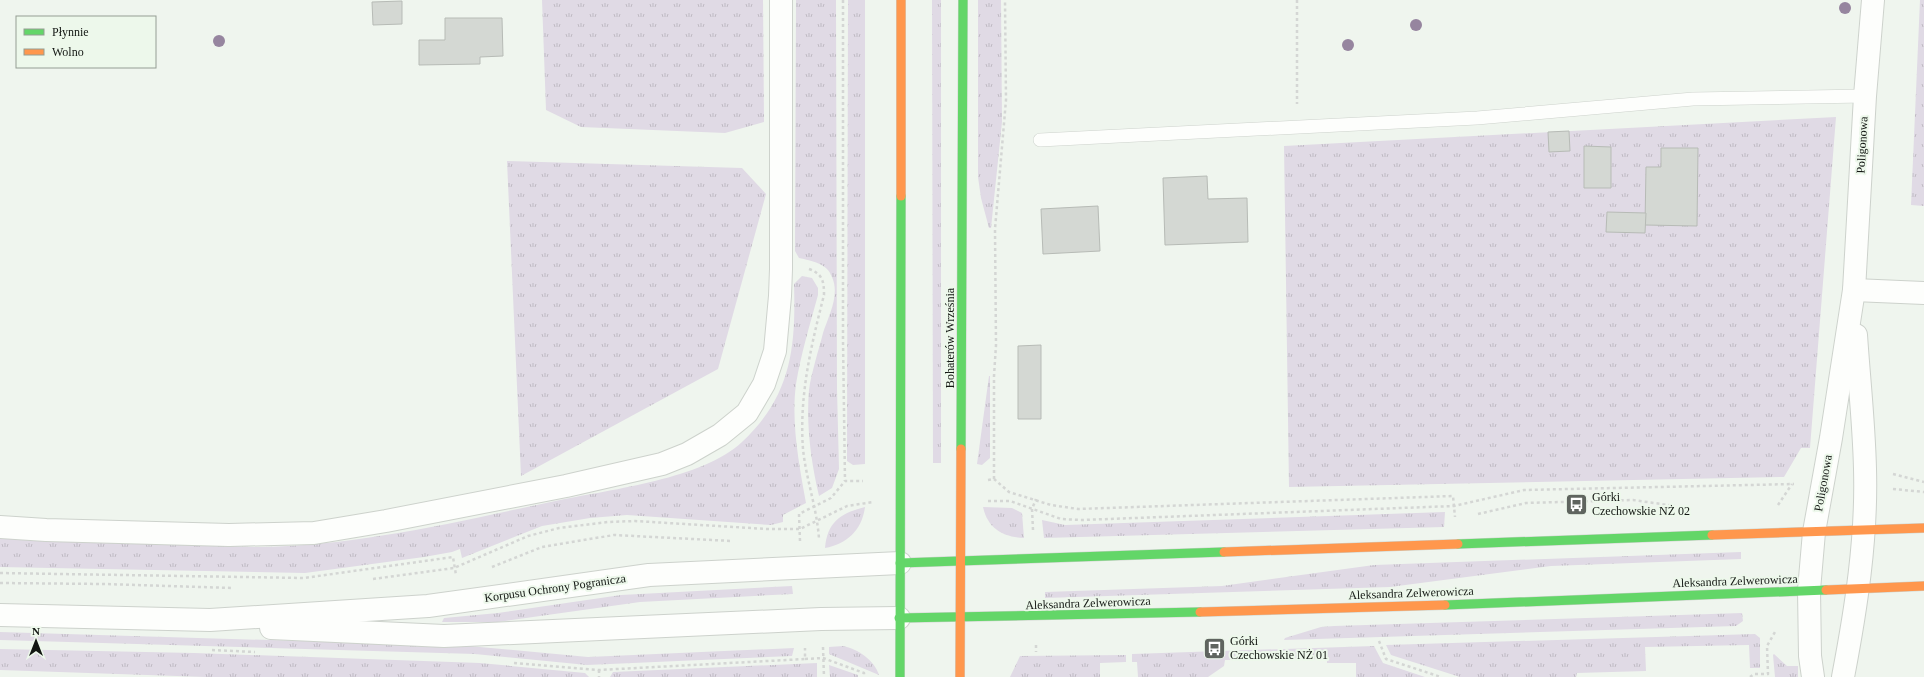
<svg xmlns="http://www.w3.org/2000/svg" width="1924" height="677" font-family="Georgia,serif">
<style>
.grass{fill:url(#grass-tufts)}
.building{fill:#d4d8d3;stroke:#b7bbb6}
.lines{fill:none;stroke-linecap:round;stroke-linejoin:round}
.lane-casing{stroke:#cdd2cc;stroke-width:14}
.street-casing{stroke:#cdd2cc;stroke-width:24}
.fast-casing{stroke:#cdd2cc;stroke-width:10}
.slow-casing{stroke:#cdd2cc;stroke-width:10}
.path{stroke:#d4d6d4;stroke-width:2.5;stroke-dasharray:3 3;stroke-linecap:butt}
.lane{stroke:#fdfefc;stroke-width:13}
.street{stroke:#fdfefc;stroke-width:22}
.fast{stroke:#63d668;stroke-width:9}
.slow{stroke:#ff974d;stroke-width:9}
.tree{fill:#96859f}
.labels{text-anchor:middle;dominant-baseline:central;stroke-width:4;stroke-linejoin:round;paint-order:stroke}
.street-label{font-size:12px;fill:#121612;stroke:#edf8eb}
.poi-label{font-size:12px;fill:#121612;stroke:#edf8eb;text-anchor:start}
</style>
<defs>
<pattern id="grass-tufts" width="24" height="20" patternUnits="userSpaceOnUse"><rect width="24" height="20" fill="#e0dae5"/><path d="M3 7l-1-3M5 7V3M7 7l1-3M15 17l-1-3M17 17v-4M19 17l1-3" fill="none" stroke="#bfbac3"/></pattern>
</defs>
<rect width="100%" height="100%" fill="#eff5ee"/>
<g class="grass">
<path d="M542 0H763L764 122 725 133 581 127 546 110Z"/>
<path d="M796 0H836L837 389 839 469 832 488 819 496C811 462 806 425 809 390 811 374 819 349 823 333 829 315 840 295 832 277 827 263 812 261 799 258L795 251Z"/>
<path d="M848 0H865V464L853 465 847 461Z"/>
<path d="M932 0H941V463H933Z"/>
<path d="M978 0H1001L1002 122 991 228H989L981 198 978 177Z"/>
<path d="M1920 0H1924V206L1911 205Z"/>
<path d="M1836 117 1810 448H1801L1784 477 1289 487 1284 146Z"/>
<path d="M507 161 742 168 766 194 718 369 521 476Z"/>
<path d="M802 276 812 278 818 288V295C810 324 801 354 796 384 791 423 799 464 806 503L783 515V522L771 525 627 515 590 518 542 526 462 558 460 549 452 552 424 557 305 573 0 567V537L256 547C359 546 460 521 560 500 613 489 702 479 742 442 791 396 796 348 794 284Z"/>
<path d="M989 376H990V458L982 465 977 464Z"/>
<path d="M865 507C862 530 847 544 825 548 827 522 841 513 865 507Z"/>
<path d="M983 507 1012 508 1022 513 1024 538C1003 537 988 529 983 507Z"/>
<path d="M1445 512 1444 527 1044 538 1042 520 1065 525Z"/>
<path d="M1741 552V559L1551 566 1390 587 1045 598V592L1222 586 1374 565Z"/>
<path d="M792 586 793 594 640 602 498 622H442L444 618 498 613 621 595Z"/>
<path d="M1742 613 1743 621 1736 626 1284 640 1285 638 1321 627 1334 626Z"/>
<path d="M0 632 469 646 588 657 794 648 792 656 587 665 475 654 0 640Z"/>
<path d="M1755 634 1760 638V668H1750L1749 645 1645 647 1646 671 1577 673 1576 677H1460L1391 655 1386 645Z"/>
<path d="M843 646C858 649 874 660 879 675L829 654V647Z"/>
<path d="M1374 646 1383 663 1425 677H1356V663H1327V659L1225 660 1224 666 1208 677H1138L1137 662H1132V654Z"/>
<path d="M0 649 194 653 480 663 585 673 589 677H206L0 670Z"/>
<path d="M1774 654 1787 666H1798V677H1775L1773 655Z"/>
<path d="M1126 655V662L1100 663V677H1010L1020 656Z"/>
<path d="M817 663V677H610L613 672Z"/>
<path d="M829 665 858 675V677H830Z"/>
</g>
<g class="building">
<path d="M402 1V24L373 25 372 2Z"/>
<path d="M445 18H502L503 56 480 57V64L419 65V40H445Z"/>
<path d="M1569 131 1570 151 1549 152 1548 132Z"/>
<path d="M1584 146 1611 147V188H1584Z"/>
<path d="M1661 148H1698L1697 226 1645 225 1646 167H1661Z"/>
<path d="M1207 176 1208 199 1247 198 1248 242 1165 245 1163 178Z"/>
<path d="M1098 206 1100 251 1043 254 1041 209Z"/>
<path d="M1607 212 1646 213 1645 233 1606 232Z"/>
<path d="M1041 345V419H1018V346Z"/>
</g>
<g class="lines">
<defs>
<path id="lane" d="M1040 140 1477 118 1693 99 1865 96"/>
<g id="street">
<path d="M1854 290 1924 293"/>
<path d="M0 527 46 530 229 535 314 533 386 521 566 486 662 464 687 454 720 435 747 413 764 384 775 351 780 296 781 269V0"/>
<path d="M0 615 210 620 428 606 649 575 900 563"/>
<path d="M271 628 444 636 821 619 899 618"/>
<path d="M1813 677 1810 656 1809 590 1814 532 1831 438 1854 290 1865 96 1873 0"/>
<path d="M1843 677C1856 609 1867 539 1865 469 1864 424 1859 380 1856 335"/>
</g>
<g id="fast">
<path d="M961 449 963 0"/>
<path d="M1458 544 1712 535"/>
<path d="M900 563 1224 552"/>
<path d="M1445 605 1826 590"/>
<path d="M899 618 1200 612"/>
<path d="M900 677 901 196"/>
</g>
<g id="slow">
<path d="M901 196V0"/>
<path d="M1712 535 1924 528"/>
<path d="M1224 552 1458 544"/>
<path d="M1826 590 1924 586"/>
<path d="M1200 612 1445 605"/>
<path d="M960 677 961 449"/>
</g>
</defs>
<use href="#lane" class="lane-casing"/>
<use href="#street" class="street-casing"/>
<use href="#fast" class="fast-casing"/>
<use href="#slow" class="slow-casing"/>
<g class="path">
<path d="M843 0V340L845 481"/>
<path d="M1297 0V104"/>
<path d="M809 269C823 274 824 282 824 295 811 346 799 396 803 449 806 479 817 508 819 539"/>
<path d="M1893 474 1924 482"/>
<path d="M994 479V376L996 345 995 229 1006 100 1005 0"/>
<path d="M988 480 994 479 1009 492 1051 505 1078 509 1453 496 1455 517"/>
<path d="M1893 489 1924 492"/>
<path d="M988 501H1010L1061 519 1082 520 1454 506 1524 490 1794 484"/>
<path d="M1778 505 1792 484"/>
<path d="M1478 514 1526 503 1633 500 1675 506"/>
<path d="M1033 530 1032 509 1036 499"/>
<path d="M800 541 799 514 831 498 845 481H863"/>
<path d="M492 567 542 547 614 535 732 541"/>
<path d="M0 573 304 578 453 557 456 575"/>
<path d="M373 579 454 568 528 536 559 528 608 522 635 521 767 529H800L847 506 873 502"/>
<path d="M0 583 104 584 233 588"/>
<path d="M1379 641 1386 659 1441 677"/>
<path d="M1036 645V652"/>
<path d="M823 647 824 677"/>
<path d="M212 650 255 652"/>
<path d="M805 659 823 658 864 673V677"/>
<path d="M514 663 599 670 805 659V648"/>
<path d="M599 670V677"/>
<path d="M1750 677 1754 674H1768L1767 646 1775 632"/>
</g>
<use href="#lane" class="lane"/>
<use href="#street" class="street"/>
<use href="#fast" class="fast"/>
<use href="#slow" class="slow"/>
</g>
<g class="tree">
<circle cx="1845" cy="8" r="6"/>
<circle cx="1416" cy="25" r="6"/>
<circle cx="219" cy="41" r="6"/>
<circle cx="1348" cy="45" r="6"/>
</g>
<defs>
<symbol id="bus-square" viewBox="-11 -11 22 22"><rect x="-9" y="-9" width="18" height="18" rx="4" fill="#5f645f" stroke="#edf8eb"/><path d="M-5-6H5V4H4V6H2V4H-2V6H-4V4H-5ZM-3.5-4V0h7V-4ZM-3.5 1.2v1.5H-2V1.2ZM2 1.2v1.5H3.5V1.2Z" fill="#fff"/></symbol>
</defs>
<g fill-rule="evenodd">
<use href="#bus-square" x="1564" y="492" width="25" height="25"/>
<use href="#bus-square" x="1202" y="636" width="25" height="25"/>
</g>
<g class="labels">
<g class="street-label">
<text transform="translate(1862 145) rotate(-87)">Poligonowa</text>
<text transform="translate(950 338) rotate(-90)">Bohaterów Września</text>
<text transform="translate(1823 483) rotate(-80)">Poligonowa</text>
<text transform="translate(1735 581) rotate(-2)">Aleksandra Zelwerowicza</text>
<text transform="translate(555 588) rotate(-8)">Korpusu Ochrony Pogranicza</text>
<text transform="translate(1411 593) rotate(-2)">Aleksandra Zelwerowicza</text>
<text transform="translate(1088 603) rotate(-2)">Aleksandra Zelwerowicza</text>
</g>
<g class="poi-label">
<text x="1592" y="497">Górki<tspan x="1592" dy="14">Czechowskie NŻ 02</tspan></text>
<text x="1230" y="641">Górki<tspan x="1230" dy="14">Czechowskie NŻ 01</tspan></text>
</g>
</g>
<rect x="16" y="16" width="140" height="52" fill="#edf8eb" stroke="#959e94"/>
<rect x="24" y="29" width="20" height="6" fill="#63d668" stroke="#959e94"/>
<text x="52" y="36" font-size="12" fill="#121612">Płynnie</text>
<rect x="24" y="49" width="20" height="6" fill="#ff974d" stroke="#959e94"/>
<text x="52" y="56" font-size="12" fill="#121612">Wolno</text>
<g transform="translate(36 641)" stroke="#edf8eb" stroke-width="3" paint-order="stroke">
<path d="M0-3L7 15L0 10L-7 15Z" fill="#121612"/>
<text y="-6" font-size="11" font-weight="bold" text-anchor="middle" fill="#121612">N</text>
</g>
</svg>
